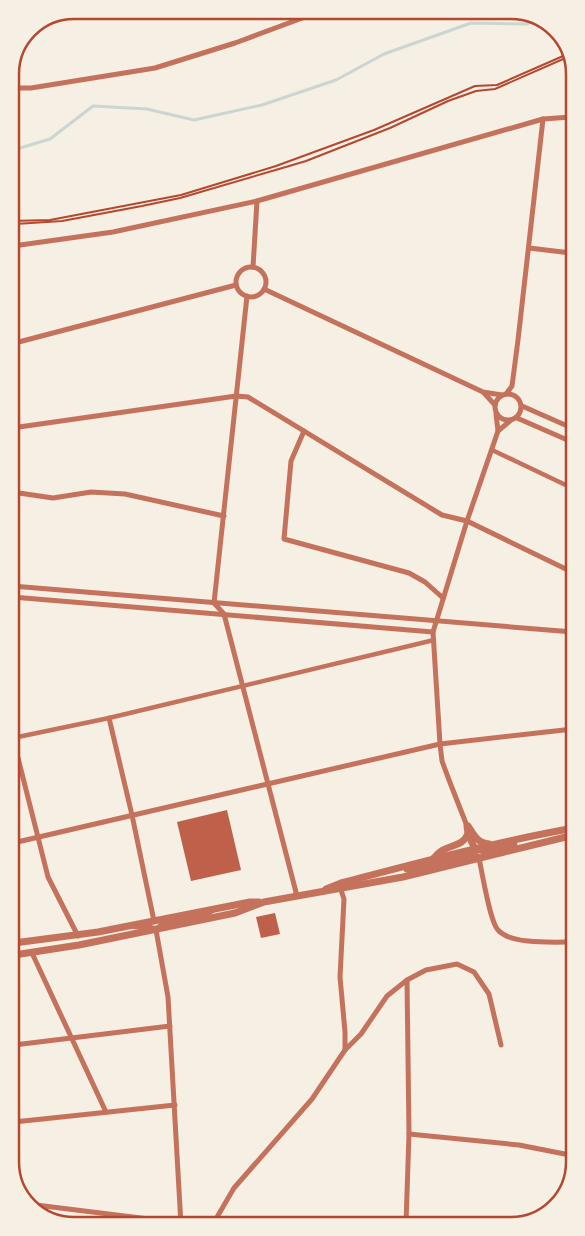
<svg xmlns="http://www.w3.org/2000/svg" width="585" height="1236" font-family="Commissioner,sans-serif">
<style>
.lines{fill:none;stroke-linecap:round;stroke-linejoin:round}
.stream{stroke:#c9d6d2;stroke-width:3}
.building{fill:#bf614a}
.path{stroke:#b5482f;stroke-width:2}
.pedestrian{stroke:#c5725c;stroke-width:4.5}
.minor{stroke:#c5725c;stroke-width:5}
.tertiary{stroke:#c5725c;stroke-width:7}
.rim{fill:none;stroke:#b5482f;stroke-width:2.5}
</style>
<rect width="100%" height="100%" fill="#f6efe4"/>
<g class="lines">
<g class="stream">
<path d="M527 24 529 15"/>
<path d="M10 151 50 139 93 106 147 109 194 120 262 105 336 80 384 54 471 23 527 24 535 19H539"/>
</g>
</g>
<g class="building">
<path d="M227 810 241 870 191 881 177 822Z"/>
<path d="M275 913 280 934 261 938 256 917Z"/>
</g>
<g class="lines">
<g class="path">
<path d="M11 221 50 220 181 195 276 166 374 130 475 86 497 85 570 53"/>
<path d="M14 222 15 224 62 221 142 206 180 198 279 169 306 161 390 128 448 101 476 91 495 89 570 56"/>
</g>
<g class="pedestrian">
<path d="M492 450 572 488"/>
<path d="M13 738 109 718 434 640"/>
</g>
<g class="minor">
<path d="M10 88H31L155 68 235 43 324 10"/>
<path d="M11 242 13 246 11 252"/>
<path d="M13 246 113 232 257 201 543 119 571 117"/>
<path d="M529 248 571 253"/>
<path d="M253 267 257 201"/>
<circle cx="251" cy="282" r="15"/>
<path d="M264 289 483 392 502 395"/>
<path d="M247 296 214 603 224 614 297 896"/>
<path d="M11 344 236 285"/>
<path d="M484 393 495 405"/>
<circle cx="508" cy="407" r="13"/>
<path d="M506 394 512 386 518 340 543 119"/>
<path d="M522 406 572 428"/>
<path d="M517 418 572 442"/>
<path d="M12 428 236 396 248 397 442 515 467 521 572 572"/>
<path d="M304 431 291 461 284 539 409 573 425 582 443 598"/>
<path d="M498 431 510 421"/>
<path d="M12 492 53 498 91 492 125 494 224 516"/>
<path d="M12 586 573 632"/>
<path d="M12 597 433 632"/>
<path d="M109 718 132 815 154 921"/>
<path d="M13 738 48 877 78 936"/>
<path d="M467 826 449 780 442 761 440 744 433 632 467 521 498 431 496 414"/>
<path d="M13 843 440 744 573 729"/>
<path d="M479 858C482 872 490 922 498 930 511 945 555 942 574 942"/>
<path d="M341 890 344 899 340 977 345 1032V1050"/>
<path d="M133 926C141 928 148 925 156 929"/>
<path d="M157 929 162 924 205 915 212 911"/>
<path d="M156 930 168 997 181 1225"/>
<path d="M32 953 106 1112"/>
<path d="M14 1045 170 1026"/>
<path d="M14 1122 175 1105"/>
<path d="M409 1134 519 1145 575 1156"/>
<path d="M28 1204 181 1223"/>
<path d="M406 1223 409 1134 407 980"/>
<path d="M213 1224 234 1188 312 1099 345 1050 361 1034 387 996 407 980 426 970 457 964 474 972 489 994 501 1045"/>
</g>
<g class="tertiary">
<path d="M467 826 468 834 475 849 485 851 514 845"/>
<path d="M468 826C474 835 477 843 489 844"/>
<path d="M433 859C436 856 439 852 443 850 454 844 462 846 468 834"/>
<path d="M407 869H419L470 855H474L479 858"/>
<path d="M326 889 341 883C418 863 495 842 574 828"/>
<path d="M14 943 98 932 250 902H259"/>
<path d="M14 955 79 945 235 913 264 902 403 877 574 835"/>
</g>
</g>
<path d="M0 0H585V1236H0ZM74 19H511A55 55 0 0 1 566 74V1162A55 55 0 0 1 511 1217H74A55 55 0 0 1 19 1162V74A55 55 0 0 1 74 19Z" fill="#f6efe4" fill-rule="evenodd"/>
<path class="rim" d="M74 19H511A55 55 0 0 1 566 74V1162A55 55 0 0 1 511 1217H74A55 55 0 0 1 19 1162V74A55 55 0 0 1 74 19Z"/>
</svg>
